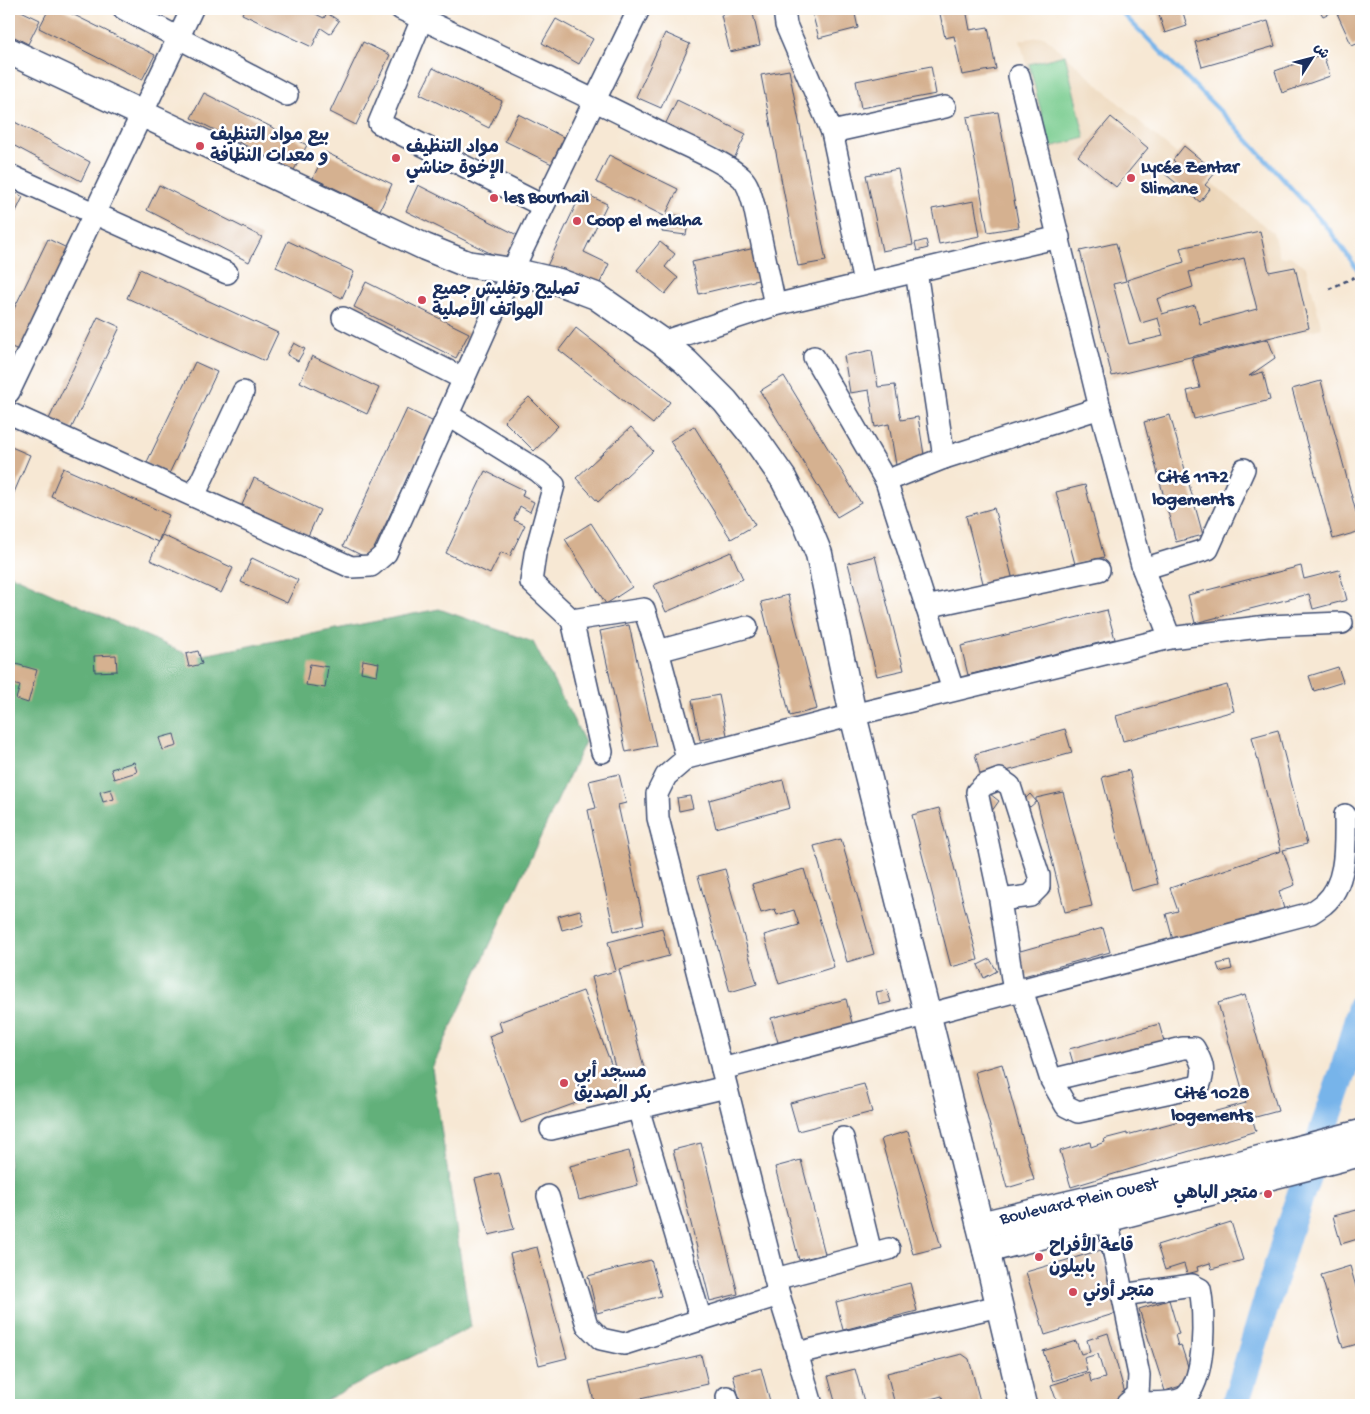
<svg xmlns="http://www.w3.org/2000/svg" width="1370" height="1414" font-family="'Gochi Hand','Playpen Sans Arabic',sans-serif">
<style>
.built{fill:#edd7ba}
.green{fill:#79cc8f;stroke:#4a7e76}
.forest{fill:#62b07a;stroke:#3e706c}
.lines{fill:none;stroke-linecap:round;stroke-linejoin:round}
.stream{stroke:#77b4ea;stroke-width:4.5}
.river{stroke:#77b4ea;stroke-width:28}
.building{fill:#d5b190;fill-rule:evenodd}
.minor-casing{stroke:#3c4b70;stroke-width:24}
.major-casing{stroke:#3c4b70;stroke-width:29}
.path{stroke:#3c4b70;stroke-width:2.5;stroke-dasharray:4 4;stroke-linecap:butt}
.minor{stroke:#fff;stroke-width:21}
.major{stroke:#fff;stroke-width:26}
.poi-dot{fill:#d1495b;stroke:#fff;stroke-width:2}
.labels{text-anchor:middle;dominant-baseline:central;stroke-width:5;stroke-linejoin:round;paint-order:stroke}
.poi-label{font-size:18px;font-weight:bold;fill:#1b2f5e;stroke:#fff;text-anchor:start}
.street-label{font-size:18px;fill:#1b2f5e;stroke:#fff}
.neighbourhood-label{font-size:19px;font-weight:bold;fill:#1b2f5e;stroke:#fff}
</style>
<rect width="100%" height="100%" fill="#fff"/>
<filter id="ink" filterUnits="userSpaceOnUse"><feTurbulence type="fractalNoise" baseFrequency=".02" numOctaves="2"/><feDisplacementMap in="SourceGraphic" scale="10" xChannelSelector="R" yChannelSelector="G"/><feConvolveMatrix kernelMatrix="1 2 1 2 8 2 1 2 1" color-interpolation-filters="sRGB"/></filter>
<filter id="wash" filterUnits="userSpaceOnUse"><feTurbulence type="fractalNoise" baseFrequency=".0096" numOctaves="4" result="noise"/><feDisplacementMap in="SourceGraphic" scale="20" xChannelSelector="R" yChannelSelector="G"/><feGaussianBlur stdDeviation="1.12" result="paint"/><feColorMatrix in="noise" values="0 0 0 0 0 0 0 0 0 0 0 0 0 0 0 0 0 1.4 0 .05"/><feComposite in="paint" operator="in"/></filter>
<g filter="url(#wash)">
<rect width="100%" height="100%" fill="#f7e8d4"/>
<path class="built" d="M1044 36 1161 141 1273 233 1280 258 1290 256 1306 267 1322 328 1105 380 1020 40Z"/>
<path class="green" d="M1065 55 1085 138 1050 147 1029 64Z"/>
<path class="forest" d="M9 574 193 657 439 609 533 642 585 742 432 1068 471 1327 316 1405H9Z"/>
<g class="lines">
<path class="stream" d="M1118 9 1235 126 1330 231 1361 274"/>
<path class="river" d="M1235 1405 1290 1225 1344 1070 1361 1007"/>
</g>
<g id="blocks">
<g class="building">
<path d="M9 9H17L40 20 28 44 9 34Z"/>
<path d="M49 9H62L155 55 142 80 39 28Z"/>
<path d="M244 9H305L324 18 327 13 339 21 330 34 321 28 312 47 242 14Z"/>
<path d="M749 9H752L760 45 730 52 721 15Z"/>
<path d="M811 9H854L858 28 819 38Z"/>
<path d="M939 9H966L970 30 988 27 996 69 962 75 954 36 945 38Z"/>
<path d="M1157 9H1182L1187 26 1165 33Z"/>
<path d="M1319 9H1338L1323 16Z"/>
<path d="M1342 9H1361V42L1352 46 1336 11Z"/>
<path d="M556 19 593 39 579 64 542 43Z"/>
<path d="M1268 21 1275 46 1202 67 1195 42Z"/>
<path d="M665 33 690 44 661 108 636 97Z"/>
<path d="M363 42 390 55 356 125 330 112Z"/>
<path d="M1323 54 1330 76 1282 93 1275 71Z"/>
<path d="M931 66 936 94 861 108 856 81Z"/>
<path d="M433 68 502 101 489 128 420 94Z"/>
<path d="M789 70 826 261 798 266 761 75Z"/>
<path d="M204 93 307 145 294 170 191 118Z"/>
<path d="M677 100 746 134 733 161 664 127Z"/>
<path d="M998 112 1019 227 988 232 967 117Z"/>
<path d="M518 114 571 141 558 167 505 141Z"/>
<path d="M1111 117 1148 148 1116 187 1078 156Z"/>
<path d="M9 119 90 162 81 181 9 143Z"/>
<path d="M1184 146 1216 172 1205 185 1210 189 1200 202 1165 174 1175 162 1173 160Z"/>
<path d="M325 152 392 184 380 210 313 178Z"/>
<path d="M609 155 678 189 666 214 689 217 686 235 662 232 664 216 596 182Z"/>
<path d="M898 169 913 245 882 251 866 175Z"/>
<path d="M159 185 262 237 249 262 147 210Z"/>
<path d="M418 185 521 237 508 262 406 211Z"/>
<path d="M9 189 23 197 9 226Z"/>
<path d="M582 192 607 204 584 252 609 264 597 289 547 266Z"/>
<path d="M974 201 980 236 939 244 932 209Z"/>
<path d="M1260 231 1269 272 1295 267 1309 328 1112 376 1080 251 1116 243 1126 281 1113 284 1129 344 1163 336 1158 318 1141 323 1127 280 1184 262 1180 248ZM1244 258 1257 309 1200 324 1195 305 1162 314 1157 299 1193 287 1189 272Z"/>
<path d="M48 239 69 249 21 351 9 346V319Z"/>
<path d="M926 240 928 248 917 251 915 243Z"/>
<path d="M288 241 354 272 342 298 276 267Z"/>
<path d="M660 242 675 254 665 267 678 278 665 294 637 270Z"/>
<path d="M755 248 762 279 699 294 692 262Z"/>
<path d="M140 269 278 333 265 361 127 298Z"/>
<path d="M366 282 469 333 456 358 354 307Z"/>
<path d="M98 317 120 327 71 429 49 419Z"/>
<path d="M576 328 670 402 653 424 559 350Z"/>
<path d="M1268 339 1275 358 1249 376 1263 372 1270 400 1194 419 1187 391 1200 388 1192 358Z"/>
<path d="M294 343 305 349 298 361 287 355Z"/>
<path d="M872 350 878 387 895 385 901 420 918 417 925 461 896 465 889 424 875 427 869 390 850 393 844 356Z"/>
<path d="M312 356 379 388 367 414 300 382Z"/>
<path d="M195 362 217 372 169 474 146 464Z"/>
<path d="M784 376 861 503 837 517 760 391Z"/>
<path d="M1321 381 1361 531 1333 539 1292 389Z"/>
<path d="M529 397 558 426 534 451 504 421Z"/>
<path d="M407 409 434 422 369 559 343 546Z"/>
<path d="M1170 415 1203 535 1176 542 1144 422Z"/>
<path d="M694 426 755 525 731 539 670 441Z"/>
<path d="M631 427 653 451 598 502 576 478Z"/>
<path d="M9 446 30 455 13 495 9 493Z"/>
<path d="M63 468 169 515 158 542 51 496Z"/>
<path d="M485 471 524 490 522 496 534 502 530 512 520 506 514 520 525 525 510 556 501 552 490 574 446 553Z"/>
<path d="M254 478 320 510 308 536 242 505Z"/>
<path d="M1085 485 1104 557 1075 564 1056 492Z"/>
<path d="M994 508 1013 580 984 587 966 516Z"/>
<path d="M591 523 632 587 606 604 565 539Z"/>
<path d="M162 535 233 568 221 593 150 560Z"/>
<path d="M731 552 743 579 666 612 654 585Z"/>
<path d="M875 556 904 670 877 676 848 563Z"/>
<path d="M252 558 298 580 287 603 241 582Z"/>
<path d="M1301 566 1304 579 1339 570 1347 600 1313 609 1309 594 1195 623 1188 595Z"/>
<path d="M788 595 817 709 790 716 761 602Z"/>
<path d="M1107 610 1115 639 968 675 961 646Z"/>
<path d="M629 625 656 746 626 752 600 631Z"/>
<path d="M198 651 202 664 189 667 186 654Z"/>
<path d="M116 655 117 671 95 672 94 656Z"/>
<path d="M363 660 379 663 377 675 361 672Z"/>
<path d="M9 662 37 670 28 703 16 699 20 686 9 683Z"/>
<path d="M310 664 328 667 325 688 306 685Z"/>
<path d="M1338 667 1343 682 1314 691 1309 676Z"/>
<path d="M1227 685 1234 711 1123 741 1116 716Z"/>
<path d="M719 695 727 735 700 740 692 700Z"/>
<path d="M1065 729 1072 753 981 778 975 754Z"/>
<path d="M1278 730 1307 844 1283 850 1295 885 1279 891 1284 909 1173 940 1166 914 1178 911 1170 888 1281 851 1252 737Z"/>
<path d="M174 734 177 746 163 750 159 738Z"/>
<path d="M134 762 137 772 114 779 111 769Z"/>
<path d="M1129 770 1158 884 1131 891 1102 777Z"/>
<path d="M619 774 626 803 618 805 644 924 614 931 588 810 596 808 589 781Z"/>
<path d="M783 780 790 808 716 828 709 800Z"/>
<path d="M111 789 114 799 103 802 100 792Z"/>
<path d="M1063 792 1092 906 1065 912 1037 801 1030 807 1024 800 1030 794 1036 801V798Z"/>
<path d="M990 794 999 801 989 815 974 814Z"/>
<path d="M690 796 693 808 679 811 677 798Z"/>
<path d="M939 808 978 960 951 967 912 815Z"/>
<path d="M841 839 874 954 847 962 814 846Z"/>
<path d="M725 869 757 984 730 992 698 876Z"/>
<path d="M804 869 834 967 779 984 764 935 799 925 794 910 777 915 775 909 761 913 752 884Z"/>
<path d="M580 910 584 924 562 930 558 916Z"/>
<path d="M662 928 669 956 619 969 645 1072 618 1079 592 977 616 971 608 942Z"/>
<path d="M1103 928 1110 952 1020 977 1013 953Z"/>
<path d="M990 959 997 971 984 978 978 965Z"/>
<path d="M1230 961 1232 969 1220 972 1217 964Z"/>
<path d="M887 990 891 1002 879 1005 876 992Z"/>
<path d="M583 991 620 1087 521 1123 489 1036 502 1031 499 1022Z"/>
<path d="M1245 995 1278 1111 1252 1118 1256 1131 1071 1187 1060 1151 1090 1142 1091 1147 1105 1142 1104 1139 1127 1133V1135L1246 1103 1218 1003Z"/>
<path d="M846 999 853 1027 779 1046 771 1018Z"/>
<path d="M1159 1024 1166 1048 1076 1073 1069 1049Z"/>
<path d="M1002 1064 1034 1180 1007 1188 975 1072Z"/>
<path d="M864 1084 872 1112 798 1131 790 1103Z"/>
<path d="M908 1131 941 1247 913 1254 881 1139Z"/>
<path d="M701 1143 738 1294 710 1301 673 1150Z"/>
<path d="M629 1151 638 1185 579 1200 570 1166Z"/>
<path d="M801 1160 825 1254 799 1260 775 1167Z"/>
<path d="M499 1173 514 1229 489 1235 475 1179Z"/>
<path d="M1361 1209V1238L1341 1244 1333 1216Z"/>
<path d="M1231 1222 1243 1260 1212 1269 1210 1263 1197 1267 1198 1271 1187 1274 1184 1264 1165 1270 1157 1245Z"/>
<path d="M537 1247 567 1358 539 1365 510 1254Z"/>
<path d="M1101 1250 1120 1312 1045 1335 1026 1272Z"/>
<path d="M651 1260 661 1296 597 1313 588 1276Z"/>
<path d="M1350 1266 1361 1304V1343L1343 1348 1321 1275Z"/>
<path d="M910 1283 917 1311 843 1330 836 1302Z"/>
<path d="M1169 1300 1179 1334 1175 1335 1178 1346 1181 1345 1193 1382 1165 1391 1139 1309Z"/>
<path d="M1108 1333 1126 1397 1098 1405H1058L1051 1385 1089 1373 1091 1382 1105 1378 1098 1354 1084 1358 1087 1371 1053 1381 1043 1351 1076 1341 1081 1354 1090 1352 1087 1340Z"/>
<path d="M962 1354 969 1359 981 1405H944L942 1396 907 1405H895L887 1373Z"/>
<path d="M701 1355 708 1384 613 1405H595L589 1381Z"/>
<path d="M761 1368 771 1405H741L733 1375Z"/>
<path d="M855 1369 865 1405H836L828 1376Z"/>
</g>
</g>
</g>
<g filter="url(#ink)">
<use href="#blocks" fill-opacity="0" stroke="#3c4b70" stroke-width="1"/>
<g class="lines">
<defs>
<g id="minor">
<path d="M124 9 287 95"/>
<path d="M401 9C488 50 576 90 662 134 683 145 726 162 742 178 749 185 751 196 754 206L775 305"/>
<path d="M784 9 786 25 832 132"/>
<path d="M422 19 379 123 543 206"/>
<path d="M1019 76 1100 408 1143 569 1170 638"/>
<path d="M9 175 227 273"/>
<path d="M916 271 944 458"/>
<path d="M864 283 832 132 945 107"/>
<path d="M343 318 464 379"/>
<path d="M662 342 775 305 1059 237"/>
<path d="M814 357 886 481 953 690"/>
<path d="M9 392 192 9"/>
<path d="M9 413 351 567 371 566 386 553 512 271 639 9"/>
<path d="M448 415 538 471 554 485 535 554 531 582 572 620 602 752"/>
<path d="M886 481 944 458 1100 408"/>
<path d="M194 496 243 392"/>
<path d="M1143 569 1208 549 1244 469"/>
<path d="M926 607 1099 570"/>
<path d="M572 620 644 609 658 651 687 758"/>
<path d="M1342 623 1267 626 1170 638 853 715 687 758 666 776 657 794 658 818 722 1069 1311 913C1316 910 1320 907 1324 904 1348 884 1345 843 1345 815"/>
<path d="M658 651 747 627"/>
<path d="M1000 900 1030 896 1039 887V876L1010 786 1000 779 984 785 977 792 1000 900 1014 992"/>
<path d="M1022 990 1051 1080 1066 1106 1078 1112 1199 1086C1206 1070 1202 1062 1194 1048H1183L1051 1080"/>
<path d="M722 1069 779 1295 797 1353 999 1306"/>
<path d="M638 1108 701 1320"/>
<path d="M551 1129 726 1087"/>
<path d="M843 1138 871 1253"/>
<path d="M548 1196 587 1325 601 1339 624 1344 779 1295"/>
<path d="M1107 1219 1139 1375 1138 1394 1126 1405"/>
<path d="M775 1279 889 1249"/>
<path d="M1122 1295 1192 1285 1200 1289C1205 1313 1206 1381 1185 1397 1175 1405 1142 1402 1128 1403"/>
<path d="M797 1353 812 1405"/>
<path d="M727 1397 729 1405"/>
</g>
<g id="major">
<path d="M9 51 425 247 467 264 512 271 559 282 596 296 662 342 686 362 725 401 755 438 783 478 805 520 819 554 853 715 986 1250 1023 1405"/>
<path d="M980 1225 1236 1165 1361 1133"/>
<path d="M986 1250 1361 1153"/>
</g>
</defs>
<use href="#minor" class="minor-casing"/>
<use href="#major" class="major-casing"/>
<path class="path" d="M1329 289 1361 274"/>
<use href="#minor" class="minor"/>
<use href="#major" class="major"/>
</g>
</g>
<g class="poi-dot">
<circle cx="200" cy="146" r="5"/>
<circle cx="396" cy="158" r="5"/>
<circle cx="1131" cy="178" r="5"/>
<circle cx="494" cy="198" r="5"/>
<circle cx="577" cy="221" r="5"/>
<circle cx="422" cy="300" r="5"/>
<circle cx="564" cy="1083" r="5"/>
<circle cx="1268" cy="1194" r="5"/>
<circle cx="1039" cy="1257" r="5"/>
<circle cx="1073" cy="1292" r="5"/>
</g>
<g class="labels">
<g class="poi-label">
<text x="210" y="136">بيع مواد التنظيف<tspan x="210" dy="21">و معدات النظافة</tspan></text>
<text x="406" y="148">مواد التنظيف<tspan x="406" dy="21">الإخوة حناشي</tspan></text>
<text x="1141" y="168">Lycée Zentar<tspan x="1141" dy="21">Slimane</tspan></text>
<text x="504" y="198">les Bourhail</text>
<text x="587" y="221">Coop el melaha</text>
<text x="432" y="290">تصليح وتفليش جميع<tspan x="432" dy="21">الهواتف الأصلية</tspan></text>
<text x="574" y="1073">مسجد أبي<tspan x="574" dy="21">بكر الصديق</tspan></text>
<text x="1258" y="1194" text-anchor="end">متجر الباهي</text>
<text x="1049" y="1247">قاعة الأفراح<tspan x="1049" dy="21">بابيلون</tspan></text>
<text x="1083" y="1292">متجر أوني</text>
</g>
<g class="street-label">
<text transform="translate(1079 1202) rotate(-13)">Boulevard Plein Ouest</text>
</g>
<g class="neighbourhood-label">
<text x="1193" y="478">Cité 1172<tspan x="1193" dy="22">logements</tspan></text>
<text x="1212" y="1094">Cité 1028<tspan x="1212" dy="22">logements</tspan></text>
</g>
</g>
<rect width="1370" height="1414" fill="none" stroke="#fff" stroke-width="30"/>
<g transform="translate(1312 58) rotate(54)" stroke="#ffffff" stroke-width="4" paint-order="stroke">
<path d="M0-4L9 19L0 12L-9 19Z" fill="#1b2f5e"/>
<text y="-8" font-size="14" font-weight="bold" text-anchor="middle" fill="#1b2f5e">ش</text>
</g>
</svg>
